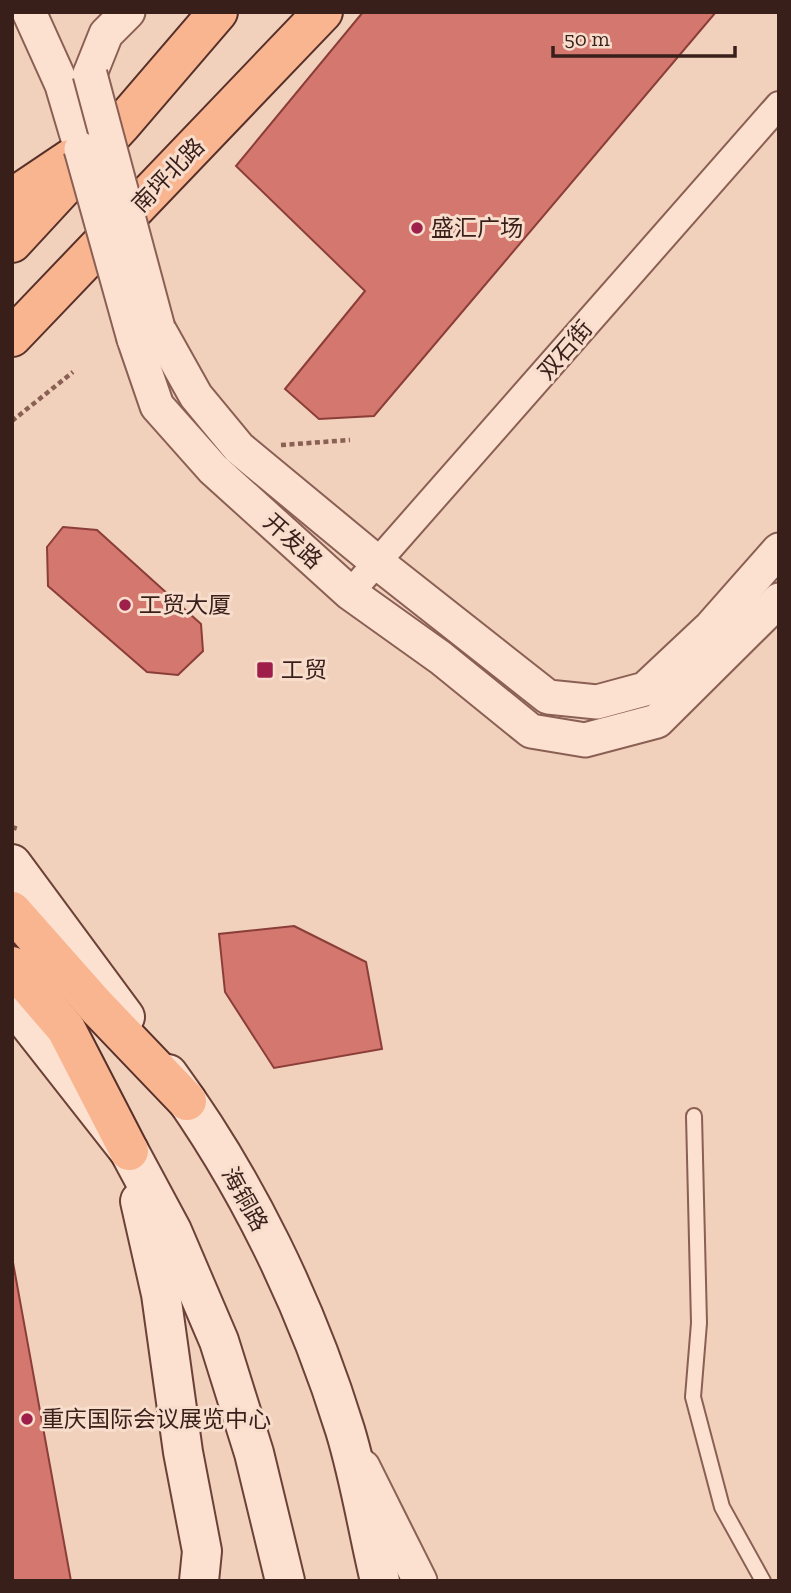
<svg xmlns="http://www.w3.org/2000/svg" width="791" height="1593" font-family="'Zilla Slab','Noto Sans SC',serif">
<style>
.building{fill:#d3776f;stroke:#8b3e38;stroke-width:2}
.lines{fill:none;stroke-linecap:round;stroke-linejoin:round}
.service-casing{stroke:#8a5f54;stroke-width:18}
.minor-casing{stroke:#8a5f54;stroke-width:30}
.tertiary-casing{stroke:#8a5f54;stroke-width:37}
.secondary-casing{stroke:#6c4138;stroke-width:42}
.primary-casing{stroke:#573029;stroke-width:42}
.path{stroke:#8a5f54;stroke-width:4.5;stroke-dasharray:5 3.5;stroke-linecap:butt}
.service{stroke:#fce0d0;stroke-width:14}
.minor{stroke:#fce0d0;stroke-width:26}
.tertiary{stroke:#fce0d0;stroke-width:33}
.secondary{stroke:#fce0d0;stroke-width:38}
.primary{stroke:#f9b590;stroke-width:38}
.tertiary-bridge-casing{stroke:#8a5f54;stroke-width:37;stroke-linecap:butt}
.tertiary-bridge{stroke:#fce0d0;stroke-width:33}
.poi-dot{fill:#9e1f4a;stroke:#f8ddcc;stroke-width:2.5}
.labels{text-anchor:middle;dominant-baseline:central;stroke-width:6;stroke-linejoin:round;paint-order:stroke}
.street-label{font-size:23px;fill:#381f1a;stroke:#f8ddcc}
.poi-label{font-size:23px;fill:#381f1a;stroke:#f8ddcc;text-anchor:start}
</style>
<rect width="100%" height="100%" fill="#f1d0bc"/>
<g class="building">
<path d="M363 12H716L374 416 319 419 285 389 365 291 236 166Z"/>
<path d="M63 527 97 530 201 624 203 651 178 675 147 672 48 586 47 547Z"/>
<path d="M294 926 366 962 382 1049 274 1068 225 992 219 934Z"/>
<path d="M12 1257 71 1581H12Z"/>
</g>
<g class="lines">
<defs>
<path id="service" d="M694 1116 699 1323 693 1397 722 1507 763 1581"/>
<path id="minor" d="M350 593 779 105"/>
<g id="tertiary">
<path d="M29 12 62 85 81 149"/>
<path d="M90 74 106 34 128 12"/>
<path d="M158 328 196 396 239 448 378 563 548 697 597 702 645 689 711 627 779 550"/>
<path d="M134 339 157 406 213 469 350 593 441 658 531 731 585 740 657 721 779 600"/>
<path d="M363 1467 420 1581"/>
</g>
<g id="secondary">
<path d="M12 864 125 1017"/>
<path d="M12 1002 129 1151 172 1231 219 1341 254 1453 285 1581"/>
<path d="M168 1074C246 1180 306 1304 345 1430 360 1479 368 1531 380 1581"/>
<path d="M140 1201 161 1294 183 1452 202 1551 199 1581"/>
</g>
<g id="primary">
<path d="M12 198 70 159"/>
<path d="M12 243 121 125 218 12"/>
<path d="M12 337 323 12"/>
<path d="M12 911 97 1007 187 1101"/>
<path d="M12 966 66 1029 129 1151"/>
</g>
</defs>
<use href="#service" class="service-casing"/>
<use href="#minor" class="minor-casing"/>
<use href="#tertiary" class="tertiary-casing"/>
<use href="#secondary" class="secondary-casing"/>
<use href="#primary" class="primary-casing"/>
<g class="path">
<path d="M12 421 73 372"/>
<path d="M281 445 350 440"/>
<path d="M12 827 18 829"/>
</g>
<use href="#service" class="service"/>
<use href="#minor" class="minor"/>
<use href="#tertiary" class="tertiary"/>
<use href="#secondary" class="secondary"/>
<use href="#primary" class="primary"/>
<defs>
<g id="tertiary-bridge">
<path d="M90 74 158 328"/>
<path d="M81 149 134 339"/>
</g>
</defs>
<use href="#tertiary-bridge" class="tertiary-bridge-casing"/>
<use href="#tertiary-bridge" class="tertiary-bridge"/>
</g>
<g class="poi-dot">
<circle cx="417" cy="228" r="7"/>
<circle cx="125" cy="605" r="7"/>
<rect x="256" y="661" width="18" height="18" rx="3.5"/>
<circle cx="27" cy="1419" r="7"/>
</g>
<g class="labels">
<g class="street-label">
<text transform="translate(168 175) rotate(-46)">南坪北路</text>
<text transform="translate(565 350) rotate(-49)">双石街</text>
<text transform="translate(293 541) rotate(42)">开发路</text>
<text transform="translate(245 1199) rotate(61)">海铜路</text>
</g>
<g class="poi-label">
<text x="431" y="228">盛汇广场</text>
<text x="139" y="605">工贸大厦</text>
<text x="281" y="670">工贸</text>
<text x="41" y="1419">重庆国际会议展览中心</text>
</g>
</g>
<rect width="791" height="1593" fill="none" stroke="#381f1a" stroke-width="28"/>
<path d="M553 46v10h182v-10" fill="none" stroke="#381f1a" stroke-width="3.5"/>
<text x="564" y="46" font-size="21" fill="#381f1a" stroke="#f8ddcc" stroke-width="5" paint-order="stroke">50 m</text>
</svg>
